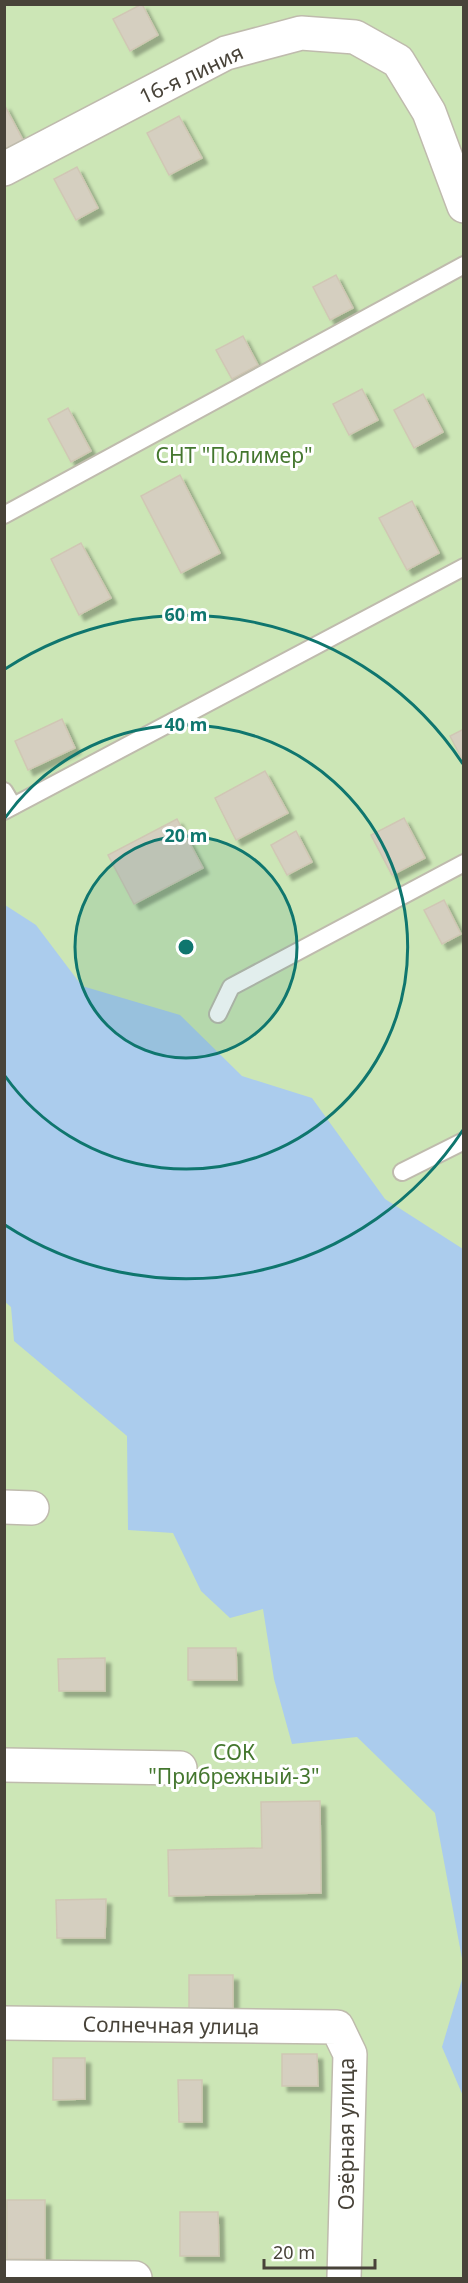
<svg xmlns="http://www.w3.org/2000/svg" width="468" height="2283" font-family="'Noto Sans',sans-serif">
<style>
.green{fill:#cce6b6}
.water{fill:#abcced}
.building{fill:#d5cfc0;stroke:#d0c7b4;stroke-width:1.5;filter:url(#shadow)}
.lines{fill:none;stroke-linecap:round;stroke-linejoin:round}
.lane-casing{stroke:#bfbbad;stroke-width:20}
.street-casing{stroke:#bfbbad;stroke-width:36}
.lane{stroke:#fff;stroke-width:16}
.street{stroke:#fff;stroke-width:33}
.ring{fill:none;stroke:#0f766e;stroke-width:3}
.labels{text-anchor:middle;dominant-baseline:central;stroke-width:6;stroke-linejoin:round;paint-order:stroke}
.street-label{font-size:21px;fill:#484339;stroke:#fff}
.park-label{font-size:21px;fill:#44772e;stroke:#fff}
.centre{fill:#0f766e;stroke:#fff;stroke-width:3}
.ring-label{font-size:18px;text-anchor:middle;font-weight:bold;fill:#0f766e;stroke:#fff;stroke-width:6;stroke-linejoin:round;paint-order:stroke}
</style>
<defs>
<filter id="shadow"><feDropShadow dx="5.5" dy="5.5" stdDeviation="1.5" flood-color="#0004"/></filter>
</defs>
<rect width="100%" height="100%" fill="#f4f2ea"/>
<rect class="green" x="5" y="5" width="458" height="2273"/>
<g class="water">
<path d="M5 905 36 925 82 986 180 1015 242 1076 312 1098 385 1199 463 1249V1964L435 1813 357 1737 292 1744 274 1679 263 1609 230 1618 201 1591 173 1533 128 1530 127 1436 14 1341 11 1307 4 1301Z"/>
<path d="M463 1976 464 2096H463L442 2047Z"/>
</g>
<g class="building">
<path d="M142 4 158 35 130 51 113 19Z"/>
<path d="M4 104 23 140 4 150Z"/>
<path d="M179 116 202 158 169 175 147 133Z"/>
<path d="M77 167 98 208 76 220 54 179Z"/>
<path d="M336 275 353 308 330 320 313 287Z"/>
<path d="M243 336 258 365 232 379 216 350Z"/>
<path d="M362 389 378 420 349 435 333 404Z"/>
<path d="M423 394 443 432 414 448 394 410Z"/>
<path d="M68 408 91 451 71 462 48 419Z"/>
<path d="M180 475 220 553 181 573 141 496Z"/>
<path d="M412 501 439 553 407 570 379 518Z"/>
<path d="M81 543 111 598 79 615 51 559Z"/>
<path d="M62 719 75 748 28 770 15 741Z"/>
<path d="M464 729V763L450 736Z"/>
<path d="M265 771 288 813 236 840 215 798Z"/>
<path d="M404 818 425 858 392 875 371 835Z"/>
<path d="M177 819 203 868 134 904 108 855Z"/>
<path d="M296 831 312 862 287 875 271 845Z"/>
<path d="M444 900 461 934 442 944 424 910Z"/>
<path d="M188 1648H236L237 1680H188Z"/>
<path d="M105 1658V1691H59L58 1659Z"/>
<path d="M320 1801 321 1893 169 1896 168 1850 262 1848 261 1802Z"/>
<path d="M106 1899 105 1938H57L56 1900Z"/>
<rect x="189" y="1975" width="44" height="36"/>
<path d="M282 2054H317L318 2086H282Z"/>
<path d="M53 2058H85V2099L53 2100Z"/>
<path d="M178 2080H202V2122H179Z"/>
<rect x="7" y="2200" width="38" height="59"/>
<path d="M180 2212H218L219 2256H180Z"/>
</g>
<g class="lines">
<defs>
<g id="lane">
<path d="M4 515 464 265"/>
<path d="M4 791 13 806"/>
<path d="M4 811 464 567"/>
<path d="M218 1014 231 987 464 863"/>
<path d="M402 1172 464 1141"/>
</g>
<g id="street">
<path d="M4 169 226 53 301 33 355 37 398 61 429 112 464 206"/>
<path d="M4 1507 32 1508"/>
<path d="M4 1765 180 1768"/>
<path d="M4 2023 337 2027 350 2054 344 2278"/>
<path d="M4 2277 135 2278"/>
</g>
</defs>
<use href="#lane" class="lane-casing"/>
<use href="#street" class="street-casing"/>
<use href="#lane" class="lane"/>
<use href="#street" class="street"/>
</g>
<circle cx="186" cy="947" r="111" fill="#0f766e" fill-opacity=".12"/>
<g class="ring">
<circle cx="186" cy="947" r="111"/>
<path d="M5 818A222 222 0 1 1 5 1076"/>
<path d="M463 1130A332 332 0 0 1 5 1225M5 669A332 332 0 0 1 463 764"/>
</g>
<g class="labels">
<g class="street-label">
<text transform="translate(191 74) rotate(-25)">16-я линия</text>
<text transform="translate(171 2025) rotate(1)">Солнечная улица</text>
<text transform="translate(346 2134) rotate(-90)">Озёрная улица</text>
</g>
<g class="park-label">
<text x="234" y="455">СНТ "Полимер"</text>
<text x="234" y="1752">СОК<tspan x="234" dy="24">"Прибрежный-3"</tspan></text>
</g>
</g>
<circle cx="186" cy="947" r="9" class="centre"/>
<g class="ring-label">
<text x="186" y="621">60 m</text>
<text x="186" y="731">40 m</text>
<text x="186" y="842">20 m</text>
</g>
<rect width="468" height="2283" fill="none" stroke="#484339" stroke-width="12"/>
<path d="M264 2259v9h111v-9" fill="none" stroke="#484339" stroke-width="3"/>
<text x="273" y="2259" font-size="18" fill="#484339" stroke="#ffffff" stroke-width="4.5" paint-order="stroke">20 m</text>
</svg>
